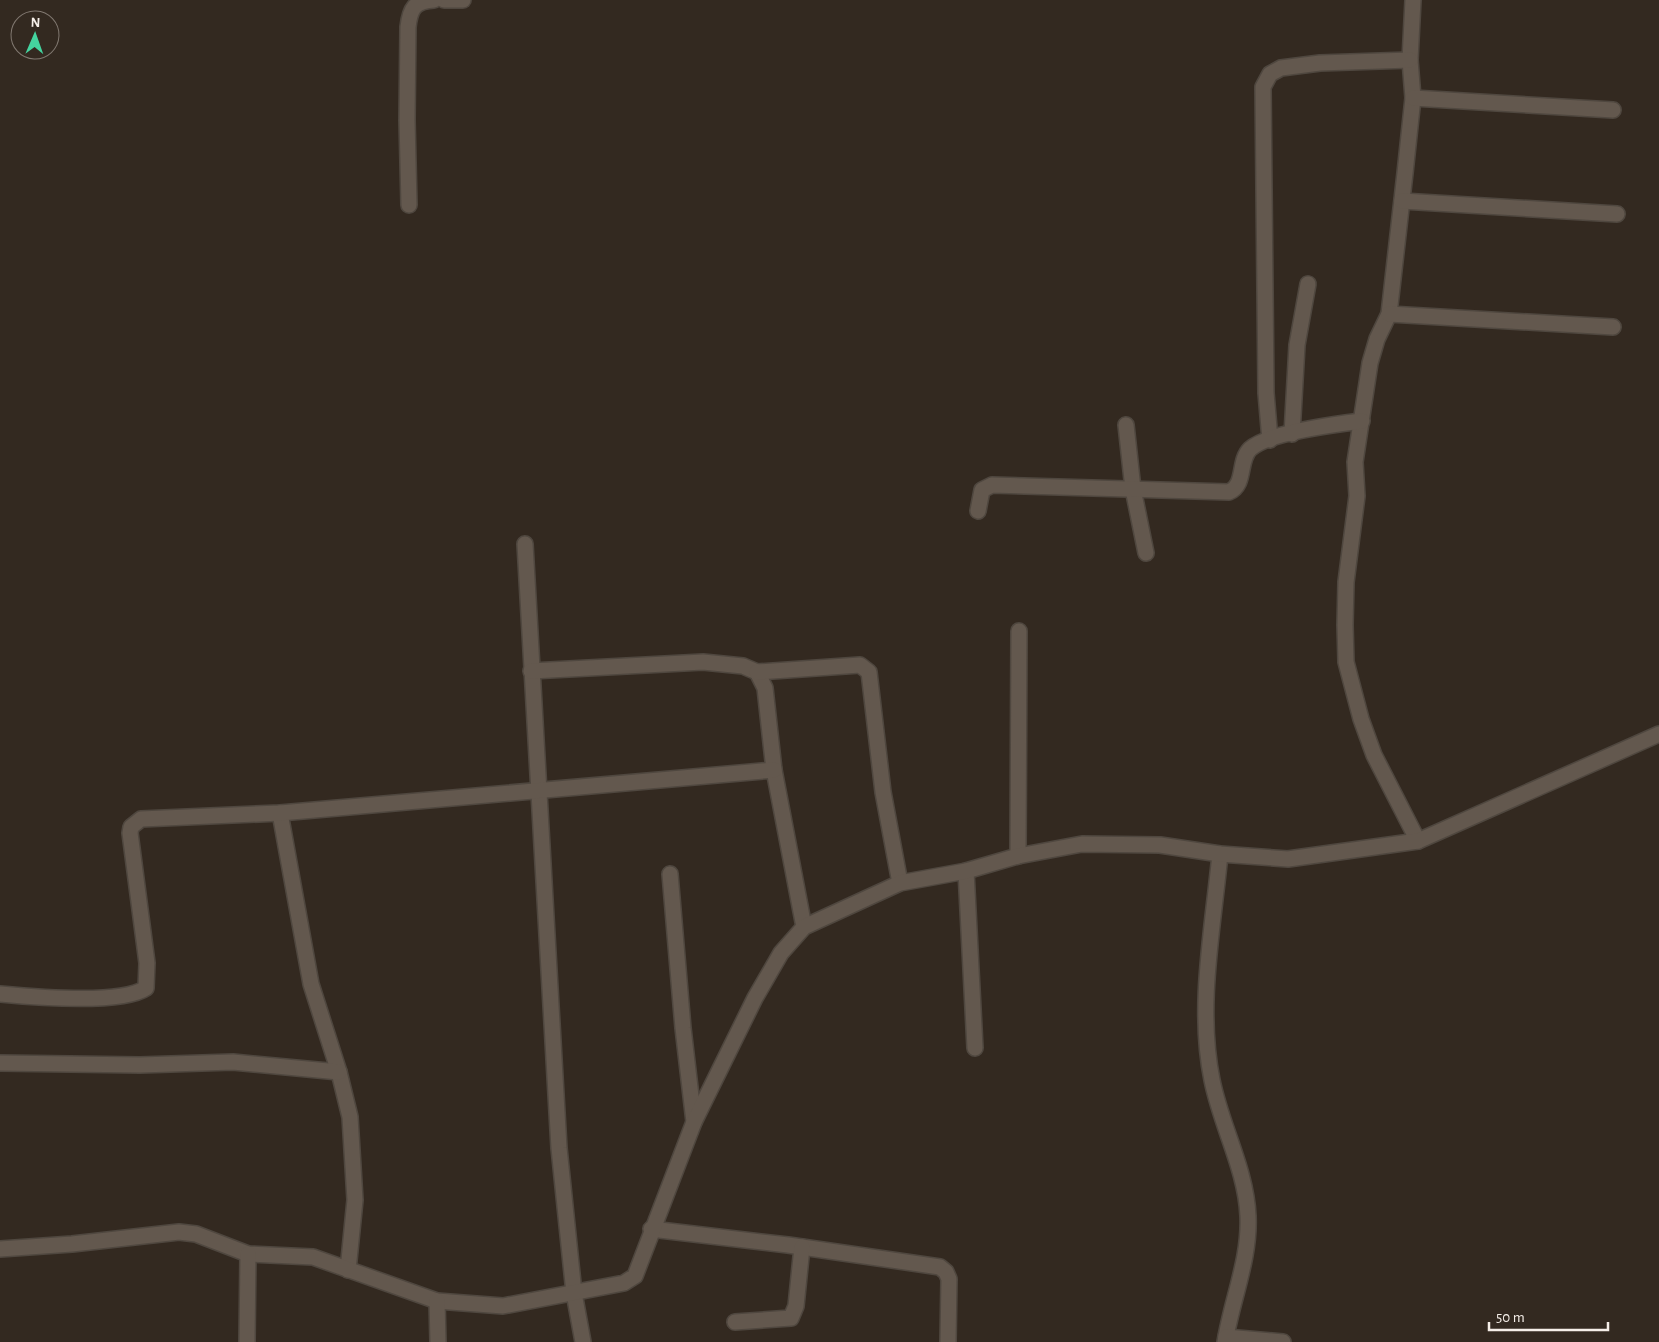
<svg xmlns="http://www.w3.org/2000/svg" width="1659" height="1342" font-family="'Alegreya Sans',sans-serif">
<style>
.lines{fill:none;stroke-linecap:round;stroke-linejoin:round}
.minor-casing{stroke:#4f473f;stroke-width:18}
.minor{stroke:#63584e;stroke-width:15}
</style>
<rect width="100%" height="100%" fill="#332920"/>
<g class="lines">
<defs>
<g id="minor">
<path d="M444 0H463"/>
<path d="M1413 0 1410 60 1413 98 1405 173 1389 314 1377 339 1370 363 1355 462 1357 496 1346 582 1345 625 1346 662 1361 719 1374 755 1418 841"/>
<path d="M1413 98 1613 110"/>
<path d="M1402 201 1617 214"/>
<path d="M409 205 407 120 408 27C410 9 414 1 434 0"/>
<path d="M1389 314 1613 327"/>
<path d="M1126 425 1133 489 1146 553"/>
<path d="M1292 434 1297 345 1308 284"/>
<path d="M1270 440 1266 393 1263 87 1270 74 1281 68 1320 63 1410 60"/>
<path d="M978 511 982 490 992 485 1229 492C1246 485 1238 461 1250 449 1267 433 1337 424 1362 421"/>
<path d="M525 544 559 1148 574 1293 583 1342"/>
<path d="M531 671 703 662 743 666 757 672 765 688 774 770 804 927"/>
<path d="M757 672 860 665 869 672 883 792 900 883"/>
<path d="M280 813 311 984 339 1072 350 1117 355 1200 348 1270"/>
<path d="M1220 854C1213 928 1197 1007 1212 1080 1221 1126 1246 1169 1248 1216 1250 1259 1232 1299 1225 1342"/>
<path d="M1018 856 1019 631"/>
<path d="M966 871 975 1048"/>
<path d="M670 874 683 1028 694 1122"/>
<path d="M0 994C32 997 121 1005 146 988L147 963 130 833 131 827 141 819 280 813 774 770"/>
<path d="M0 1063 140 1065 233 1062 339 1072"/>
<path d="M651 1229 788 1245 940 1267 946 1272 949 1279 948 1342"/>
<path d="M0 1249 72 1244 179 1232 196 1234 248 1254 313 1257 437 1301 503 1306 624 1283 635 1276 694 1122 755 998 781 953 804 927 900 883 966 871 1018 856 1082 844 1160 845 1220 854 1288 859 1418 841 1659 734"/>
<path d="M437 1301 438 1342"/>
<path d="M735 1322 791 1318 796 1306 802 1247"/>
<path d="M1226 1337 1283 1342"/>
<path d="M247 1342 248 1254"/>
</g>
</defs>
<use href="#minor" class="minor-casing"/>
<use href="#minor" class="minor"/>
</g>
<g transform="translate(35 35) rotate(2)"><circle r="24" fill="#332920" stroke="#817870"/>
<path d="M0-4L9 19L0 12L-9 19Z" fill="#44d49f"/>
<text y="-8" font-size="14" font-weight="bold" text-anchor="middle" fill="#f5eee8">N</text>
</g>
<path d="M1489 1322v8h119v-8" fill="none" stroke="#f5eee8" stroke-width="2.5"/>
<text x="1496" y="1322" font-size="15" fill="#f5eee8" stroke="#332920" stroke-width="4" paint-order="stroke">50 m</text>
</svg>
